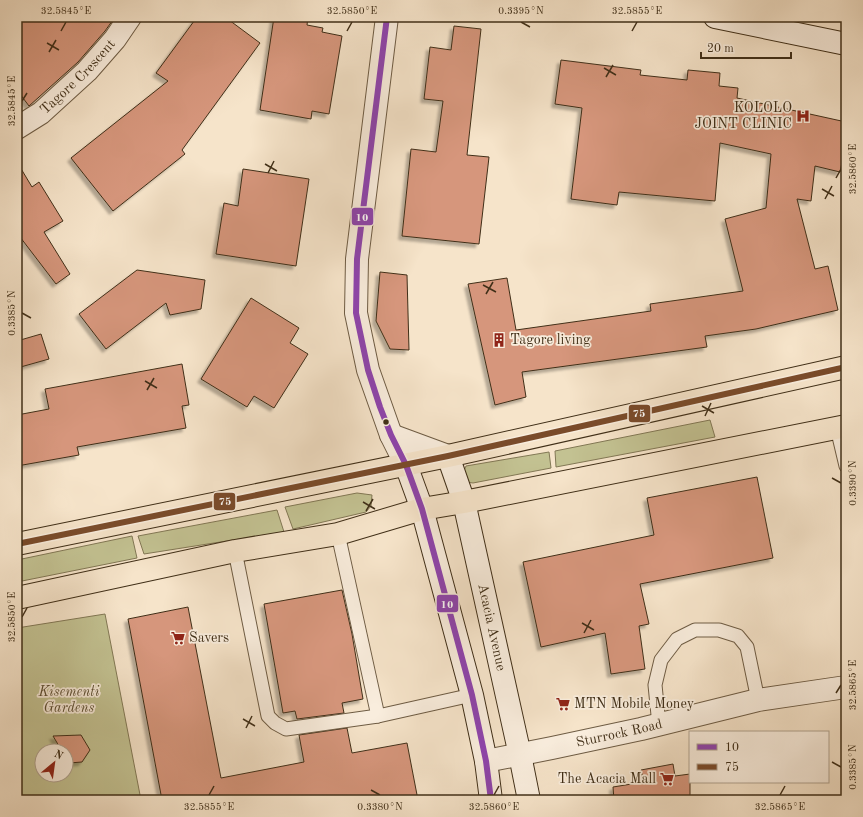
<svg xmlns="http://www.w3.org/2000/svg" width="863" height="817" font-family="'Old Standard TT',serif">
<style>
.green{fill:#c3c292;stroke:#827855;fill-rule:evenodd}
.building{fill:#d6967c;stroke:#402f18;filter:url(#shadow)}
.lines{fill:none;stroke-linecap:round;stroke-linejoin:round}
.lane-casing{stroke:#6e5c44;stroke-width:15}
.street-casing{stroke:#6e5c44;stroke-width:24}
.secondary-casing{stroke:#402f18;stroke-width:24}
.primary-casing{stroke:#402f18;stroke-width:24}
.lane{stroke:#f9eddd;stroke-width:13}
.street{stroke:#f9eddd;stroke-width:22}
.secondary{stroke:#f9eddd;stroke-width:22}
.primary{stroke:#f6e4ca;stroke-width:22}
.bus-1-casing{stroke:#f9eddd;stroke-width:9}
.bus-2-casing{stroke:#f9eddd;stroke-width:9}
.bus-1{stroke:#8e44ad;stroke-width:6}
.bus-2{stroke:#7a4b2a;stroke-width:6}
.ticks{fill:none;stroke:#402f18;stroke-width:1.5}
.bus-dot{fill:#402f18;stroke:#f9eddd;stroke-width:1.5}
.labels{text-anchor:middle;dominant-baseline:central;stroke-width:3.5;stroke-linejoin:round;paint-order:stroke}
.street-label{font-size:14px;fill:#402f18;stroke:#f9eddd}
.poi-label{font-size:14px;fill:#402f18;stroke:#f9eddd;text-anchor:start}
.park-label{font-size:14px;font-style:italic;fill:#5a4c30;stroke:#f9eddd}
.line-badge{stroke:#f9eddd;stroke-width:1.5}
.badge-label{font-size:11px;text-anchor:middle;font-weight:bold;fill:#fff}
.neatline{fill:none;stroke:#402f18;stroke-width:1.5}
.ticks-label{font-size:10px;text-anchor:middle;fill:#402f18}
</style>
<defs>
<filter id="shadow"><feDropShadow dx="-3.5" dy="3.5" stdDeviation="1" flood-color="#0004"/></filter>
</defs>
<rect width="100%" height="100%" fill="#f6e4ca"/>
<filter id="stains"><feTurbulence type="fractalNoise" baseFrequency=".005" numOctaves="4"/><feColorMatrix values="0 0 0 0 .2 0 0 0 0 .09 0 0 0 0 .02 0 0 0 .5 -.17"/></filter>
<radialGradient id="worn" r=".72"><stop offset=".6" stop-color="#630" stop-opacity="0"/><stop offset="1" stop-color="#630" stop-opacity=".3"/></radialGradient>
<g class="green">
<path d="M710 420 715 437 556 467 555 451Z"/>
<path d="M549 452 551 468 473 483 466 482 462 475 466 466Z"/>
<path d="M357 493 372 495 371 506 366 512 293 529 285 507Z"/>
<path d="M277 510 284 532 144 554 138 536Z"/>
<path d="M132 536 137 558 17 582V560Z"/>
<path d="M105 614 141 800H17V628ZM42 751H66V775H42Z"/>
</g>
<g class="building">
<path d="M17 17H115L105 31 78 62 29 106 17 90Z"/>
<path d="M197 17H225L260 43 182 150 185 154 113 211 71 158 168 81 156 73Z"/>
<path d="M274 17H308L307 25 323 28 322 32 342 36 329 114 312 111 311 119 260 110Z"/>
<path d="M454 26 481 29 467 155 489 157 479 244 402 236 411 149 436 152 443 101 424 99 430 47 451 50Z"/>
<path d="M561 60 641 70 640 75 687 80 688 70 720 73 719 86 738 88 737 98 846 122V143L840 172 815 166 811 201 797 199 815 269 828 266 838 310 756 329 705 336 707 347 522 372 526 397 495 405 468 284 507 278 516 330 651 311 650 304 743 291 725 219 766 208 771 154 720 143 715 201 619 192 617 205 571 199 582 108 555 104Z"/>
<path d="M17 162 32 187 39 182 63 221 44 232 70 274 56 284 17 233Z"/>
<path d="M243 169 309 179 296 266 216 254 224 203 238 206Z"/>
<path d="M137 270 205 280 201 309 170 315 166 303 106 349 79 314Z"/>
<path d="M380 272 407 275 409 350 390 349 376 321Z"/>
<path d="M251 298 299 328 290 343 308 354 274 408 254 396 247 407 201 379Z"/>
<path d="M41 334 49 359 17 368V341Z"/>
<path d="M182 364 189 405 182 406 186 428 77 447 79 455 17 466V415L49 409 45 389Z"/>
<path d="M757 477 773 558 640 584 649 624 639 626 645 669 611 674 605 633 541 647 523 562 654 535 647 498Z"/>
<path d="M342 590 352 634 363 699 342 703 344 713 297 719 295 711 283 713 264 604Z"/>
<path d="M188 607 221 778 304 762 299 735 347 728 352 753 407 743 418 800H162L128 619Z"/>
<path d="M81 735 90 750 82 762 69 763 66 758V751H62L53 736Z"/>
<path d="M673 764 675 776 690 774V800H614L613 787 644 782 641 770Z"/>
</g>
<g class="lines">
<defs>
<g id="lane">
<path d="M784 31 787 17"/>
<path d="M837 428 846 466"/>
<path d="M338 534 378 716"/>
<path d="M235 551 268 716 275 723 286 729 378 716 472 695"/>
<path d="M659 725 655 685 661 660 677 639 695 630H719L738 636 747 647 758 700"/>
</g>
<g id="street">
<path d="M387 17 357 259 356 313 368 370 391 435 406 465"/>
<path id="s1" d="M17 128 41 113 87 71 115 39 130 17"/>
<path d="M391 435 448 456"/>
<path id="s2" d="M486 761 552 748 641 729 758 700 846 687"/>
</g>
<g id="secondary">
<path d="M715 17 846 44"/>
<path id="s3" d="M448 456 464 502 520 755 529 800"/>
<path d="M406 465 422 509 472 695 486 761 491 800"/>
</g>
<g id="primary">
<path d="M17 544 448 456 846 367"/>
<path d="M17 598 235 551 338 534 422 509 464 502 846 426"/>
</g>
</defs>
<use href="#lane" class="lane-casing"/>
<use href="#street" class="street-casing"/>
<use href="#secondary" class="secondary-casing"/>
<use href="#primary" class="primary-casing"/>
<use href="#lane" class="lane"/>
<use href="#street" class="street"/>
<use href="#secondary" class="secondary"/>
<use href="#primary" class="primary"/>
<defs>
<path id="bus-1" d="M387 17 357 259 356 313 368 370 380 407 391 435 406 465 422 509 472 695 486 761 491 800"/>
<path id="bus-2" d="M17 544 448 456 846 367"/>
</defs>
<use href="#bus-1" class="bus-1-casing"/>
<use href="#bus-2" class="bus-2-casing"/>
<use href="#bus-1" class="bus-1"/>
<use href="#bus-2" class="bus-2"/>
</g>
<path class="ticks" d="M521 22 530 27M61 31 66 22M347 31 352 22M632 31 637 22M47 43 59 50M49 52 56 40M604 68 616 75M606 77 613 65M22 101 27 93M265 164 277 171M268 173 274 161M836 178 841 169M822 189 834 196M825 199 832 186M483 285 496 292M486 294 493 282M22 313 31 318M145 381 157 388M147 390 154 378M702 406 714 413M705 416 711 403M832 478 841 483M363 502 375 509M366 511 373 499M22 617 27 608M582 623 594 630M584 633 591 620M836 693 841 685M243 719 255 726M246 728 252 716M832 762 841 767M371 790 380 795M209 795 214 786M494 795 499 786M780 795 785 786"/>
<defs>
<symbol id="hospital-bare" viewBox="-9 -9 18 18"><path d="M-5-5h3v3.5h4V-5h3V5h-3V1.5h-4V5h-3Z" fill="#8f2418" stroke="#f9eddd" stroke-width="2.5" paint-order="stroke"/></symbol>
<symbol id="building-bare" viewBox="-9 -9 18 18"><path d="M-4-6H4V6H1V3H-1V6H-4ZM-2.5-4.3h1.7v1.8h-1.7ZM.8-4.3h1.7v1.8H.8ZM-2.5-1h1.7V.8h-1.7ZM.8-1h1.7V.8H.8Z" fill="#8f2418" stroke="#f9eddd" stroke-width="2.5" paint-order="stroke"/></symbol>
<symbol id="supermarket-bare" viewBox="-9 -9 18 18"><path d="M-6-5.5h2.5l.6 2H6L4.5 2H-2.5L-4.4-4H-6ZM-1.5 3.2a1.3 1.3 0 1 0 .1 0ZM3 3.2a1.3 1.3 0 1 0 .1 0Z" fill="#8f2418" stroke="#f9eddd" stroke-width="2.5" paint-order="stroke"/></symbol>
</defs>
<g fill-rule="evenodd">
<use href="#hospital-bare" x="793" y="106" width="20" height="20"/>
<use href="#building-bare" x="489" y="330" width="20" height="20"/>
<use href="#supermarket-bare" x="168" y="628" width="20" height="20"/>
<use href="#supermarket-bare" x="553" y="694" width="20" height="20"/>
<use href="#supermarket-bare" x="657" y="769" width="20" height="20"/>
</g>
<circle class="bus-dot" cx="386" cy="422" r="3.5"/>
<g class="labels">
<g class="street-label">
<text stroke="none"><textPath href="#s1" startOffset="80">Tagore Crescent</textPath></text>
<text stroke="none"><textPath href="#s3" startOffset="177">Acacia Avenue</textPath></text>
<text stroke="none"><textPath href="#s2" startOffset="136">Sturrock Road</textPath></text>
</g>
<g class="poi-label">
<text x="792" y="108" text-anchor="end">KOLOLO<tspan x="792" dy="16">JOINT CLINIC</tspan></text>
<text x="510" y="340">Tagore living</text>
<text x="189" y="638">Savers</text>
<text x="574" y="704">MTN Mobile Money</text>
<text x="656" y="779" text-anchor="end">The Acacia Mall</text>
</g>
<g class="park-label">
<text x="69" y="692">Kisementi<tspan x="69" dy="16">Gardens</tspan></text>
</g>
</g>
<g class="line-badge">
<rect x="351" y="207" width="23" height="19" rx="4" fill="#8e44ad"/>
<rect x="628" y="404" width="23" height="19" rx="4" fill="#7a4b2a"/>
<rect x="213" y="492" width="23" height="19" rx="4" fill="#7a4b2a"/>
<rect x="436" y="594" width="23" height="19" rx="4" fill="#8e44ad"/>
</g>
<g class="badge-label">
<text x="362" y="221">10</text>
<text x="639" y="417">75</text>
<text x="225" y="505">75</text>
<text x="447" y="608">10</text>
</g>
<rect width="863" height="817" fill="none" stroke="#f6e4ca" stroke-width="44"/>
<rect x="689" y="731" width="140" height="52" fill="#f9eddd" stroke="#afa18e"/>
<rect x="697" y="744" width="20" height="6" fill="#8e44ad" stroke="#afa18e"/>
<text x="725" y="751" font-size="12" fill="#402f18">10</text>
<rect x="697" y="764" width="20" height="6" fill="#7a4b2a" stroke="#afa18e"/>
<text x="725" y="771" font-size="12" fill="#402f18">75</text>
<g transform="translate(54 763) rotate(29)"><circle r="19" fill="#f9eddd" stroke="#afa18e"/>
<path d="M0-3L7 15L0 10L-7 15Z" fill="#8f2418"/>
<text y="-6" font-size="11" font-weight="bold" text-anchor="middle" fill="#402f18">N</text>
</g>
<path d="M701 52v6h90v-6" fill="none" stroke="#402f18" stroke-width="2"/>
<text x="707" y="52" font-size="12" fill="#402f18" stroke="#f9eddd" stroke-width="3" paint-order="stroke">20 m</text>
<rect x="22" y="22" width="819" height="773" class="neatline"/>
<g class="ticks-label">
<text x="66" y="14">32.5845°E</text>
<text x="352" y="14">32.5850°E</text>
<text x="521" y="14">0.3395°N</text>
<text x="637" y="14">32.5855°E</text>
<text transform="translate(11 101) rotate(-90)" y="4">32.5845°E</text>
<text transform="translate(852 169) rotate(-90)" y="4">32.5860°E</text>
<text transform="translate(11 313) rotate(-90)" y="4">0.3385°N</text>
<text transform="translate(852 483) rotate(-90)" y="4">0.3390°N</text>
<text transform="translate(11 617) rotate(-90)" y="4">32.5850°E</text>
<text transform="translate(852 685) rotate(-90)" y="4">32.5865°E</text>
<text transform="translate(852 767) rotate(-90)" y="4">0.3385°N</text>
<text x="209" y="810">32.5855°E</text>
<text x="380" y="810">0.3380°N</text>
<text x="494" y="810">32.5860°E</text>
<text x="780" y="810">32.5865°E</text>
</g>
<rect width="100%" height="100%" filter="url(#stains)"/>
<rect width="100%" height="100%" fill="url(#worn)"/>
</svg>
